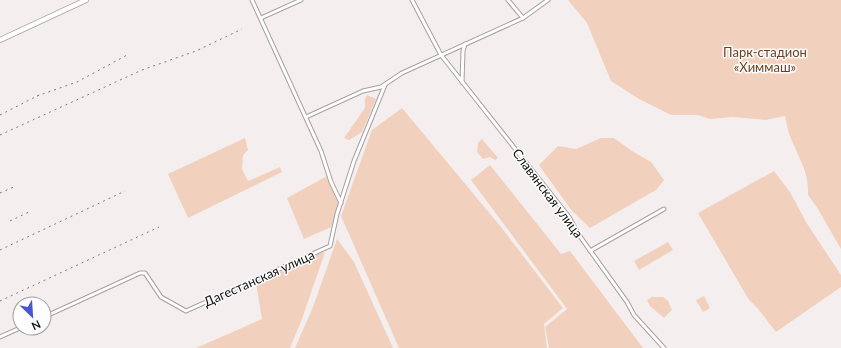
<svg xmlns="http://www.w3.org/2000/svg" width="841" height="348" font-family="Lato,sans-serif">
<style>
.green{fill:#f1d1bd}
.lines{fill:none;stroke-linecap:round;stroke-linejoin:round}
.minor-casing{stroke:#a6a0a0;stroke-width:5}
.secondary-casing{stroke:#a6a0a0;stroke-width:6}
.minor{stroke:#fff;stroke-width:3}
.secondary{stroke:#fff;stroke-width:4.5}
.rail{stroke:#807b7b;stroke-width:1;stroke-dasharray:2 4;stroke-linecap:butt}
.labels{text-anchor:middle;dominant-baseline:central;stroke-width:3;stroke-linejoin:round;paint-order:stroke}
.park-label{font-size:13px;fill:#6c3f1e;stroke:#fefdfd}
.street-label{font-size:13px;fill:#121010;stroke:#fefdfd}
</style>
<rect width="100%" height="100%" fill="#f5eeee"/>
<g class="green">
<path d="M568 0H841V249L818 209 808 195C809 173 800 160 792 141 788 133 787 124 785 116L766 120 733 117 710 119 698 115H671L639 99 611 81 587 23Z"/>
<path d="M367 95 376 99 362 132 349 140 344 138 365 108V99Z"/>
<path d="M402 108 501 227 563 308 544 324 547 348H399L341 216 372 130Z"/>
<path d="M245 138 248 150 243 155 242 169 248 181 280 167 282 172 188 218 168 174Z"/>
<path d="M601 138H614L632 151 651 162 664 180 656 190 590 228 572 211 539 165 558 146 576 149Z"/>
<path d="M482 139 498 158 495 160 490 157 483 159 477 152 478 143Z"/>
<path d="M490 165 561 254 570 251 643 348H549L545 327 567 309 471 180Z"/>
<path d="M774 171 790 192 806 222 841 275V287L776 332C767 321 760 309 749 300L698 213Z"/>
<path d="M327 176 339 204 331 227 304 239 287 198Z"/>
<path d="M337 239 354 262 393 348H295L313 307Z"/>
<path d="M668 242 673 250 639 270 634 261Z"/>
<path d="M325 252 302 319 290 348H196L262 319 256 283 319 253Z"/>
<path d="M704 296 710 308 703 312 696 300Z"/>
<path d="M652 297H663L668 301 672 310 664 318 650 306 647 300Z"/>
</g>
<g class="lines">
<defs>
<g id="minor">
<path d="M252 0 321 151 331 182 341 203"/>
<path d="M412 0 441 55 569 217 579 235 627 302 634 315 664 348"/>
<path d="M508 0 523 18"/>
<path d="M261 18 301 0"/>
<path d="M462 82 463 51 465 44"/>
<path d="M306 117 363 91 381 87 402 73 523 18 548 0"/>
<path d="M590 251 664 209"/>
<path d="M44 317 140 273H145L161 297 186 311 330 246 337 214 354 161 385 85"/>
<path d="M0 337 20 328"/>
</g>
<path id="secondary" d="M0 40 86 0"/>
</defs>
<use href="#minor" class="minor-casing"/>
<use href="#secondary" class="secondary-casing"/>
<use href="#minor" class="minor"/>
<use href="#secondary" class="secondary"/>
<g class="rail">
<path d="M37 96 77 82 129 54"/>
<path d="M0 115 41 94"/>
<path d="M0 135 142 70 196 51 242 29"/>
<path d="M0 193 16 186"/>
<path d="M10 221 29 212"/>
<path d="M0 250 125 191"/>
<path d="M0 301 159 227"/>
</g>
</g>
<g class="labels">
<g class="park-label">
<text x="765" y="52">Парк-стадион<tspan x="765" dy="15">«Химмаш»</tspan></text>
</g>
<g class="street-label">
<text transform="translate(548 193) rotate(53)">Славянская улица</text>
<text transform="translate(259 278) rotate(-24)">Дагестанская улица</text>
</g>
</g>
<g transform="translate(32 316) rotate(155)"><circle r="19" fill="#fefdfd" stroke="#a09e9e"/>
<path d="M0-3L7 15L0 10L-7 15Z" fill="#4a56cb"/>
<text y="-6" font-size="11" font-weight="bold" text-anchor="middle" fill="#121010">N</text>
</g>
</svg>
